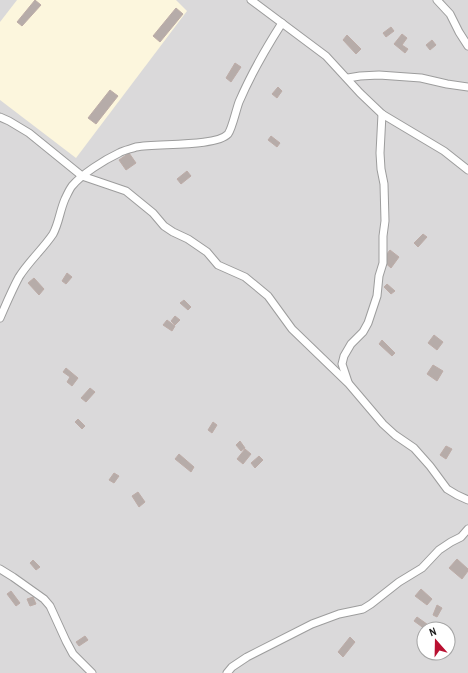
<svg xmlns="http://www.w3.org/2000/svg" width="468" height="673" font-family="'Archivo Narrow',sans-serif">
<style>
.residential{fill:#dad9da;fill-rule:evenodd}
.education{fill:#fcf6dd}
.building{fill:#b6aca9;stroke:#bdaca7}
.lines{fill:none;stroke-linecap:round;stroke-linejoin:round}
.minor-casing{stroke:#9d9d9d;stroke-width:9}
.minor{stroke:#fff;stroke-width:7}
</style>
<rect width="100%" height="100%" fill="#ede8e3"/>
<path class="residential" d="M0 0H468V673H0ZM424 629H448V653H424Z"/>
<path class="education" d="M17 0H176L187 11 76 158 0 100V22Z"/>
<g class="building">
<path d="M35 0 41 5 22 26 17 22Z"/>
<path d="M176 8 183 14 160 42 153 36Z"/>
<path d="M391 27 394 31 386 37 383 33Z"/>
<path d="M402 34 407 38 402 45 408 49 405 53 394 44Z"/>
<path d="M347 35 361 49 356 54 343 40Z"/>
<path d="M432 40 436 45 430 50 426 45Z"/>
<path d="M235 63 241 67 231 82 226 78Z"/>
<path d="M278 87 282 91 277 98 272 94Z"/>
<path d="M110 90 118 96 96 124 88 118Z"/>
<path d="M271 136 280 143 277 147 268 140Z"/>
<path d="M129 153 136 163 126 170 119 160Z"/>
<path d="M187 171 191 176 181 184 177 179Z"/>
<path d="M423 234 427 237 418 247 414 243Z"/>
<path d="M390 250 399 257 391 268 382 260Z"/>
<path d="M67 273 72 277 66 284 62 281Z"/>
<path d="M34 278 44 289 39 295 28 283Z"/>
<path d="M387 284 395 291 391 294 384 287Z"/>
<path d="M184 300 191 307 188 310 180 303Z"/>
<path d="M175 316 180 320 175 325 171 321Z"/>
<path d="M167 320 175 326 172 331 163 325Z"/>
<path d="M434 335 443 342 437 350 428 343Z"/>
<path d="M382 340 395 353 392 356 379 344Z"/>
<path d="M433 365 443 371 437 381 427 374Z"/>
<path d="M66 368 78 378 72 386 67 382 70 377 63 372Z"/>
<path d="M90 388 95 392 86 402 81 398Z"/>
<path d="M78 419 85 426 82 429 75 422Z"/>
<path d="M213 422 217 425 212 433 208 430Z"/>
<path d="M240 441 245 448 241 451 236 445Z"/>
<path d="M446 446 452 449 446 459 440 455Z"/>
<path d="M245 449 251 454 243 464 237 459Z"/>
<path d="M179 454 194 467 191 472 175 459Z"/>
<path d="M259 456 263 460 255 468 251 463Z"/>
<path d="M114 473 119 476 114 483 109 480Z"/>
<path d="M138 492 145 502 139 507 132 496Z"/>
<path d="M457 559 468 569V571L462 579 449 568Z"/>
<path d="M33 560 40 567 36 570 30 563Z"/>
<path d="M421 589 432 599 427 605 415 596Z"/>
<path d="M11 591 20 603 16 606 7 594Z"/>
<path d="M33 597 36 604 30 606 27 599Z"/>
<path d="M437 605 442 608 437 617 433 615Z"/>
<path d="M417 617 431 627 429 629H425L414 621Z"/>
<path d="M85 636 88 640 79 646 76 642Z"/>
<path d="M350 637 355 642 343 657 338 652Z"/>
<path d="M433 653H446L441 659Z"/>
</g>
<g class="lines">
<defs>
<g id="minor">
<path d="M251 0 326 56 360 93 382 114 444 151 468 170"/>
<path d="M437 0 450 14 459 32 468 46"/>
<path d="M348 78 360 76 379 75 421 78 447 84 468 87"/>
<path d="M0 117 9 121 29 133 82 176 126 191 153 213 164 226 173 232 188 239 207 252 218 265 245 277 256 286 268 296 292 329 349 384 383 424 395 435 414 448 430 466 447 489 457 495 468 500"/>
<path d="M0 318C6 304 12 290 19 277 29 261 43 249 53 234 59 223 60 210 65 199 67 195 69 190 72 186 82 174 104 160 119 153 124 150 131 149 136 147 157 143 216 147 228 134 232 129 236 110 239 102 251 74 266 48 282 23"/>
<path d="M348 382 342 364 344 356 351 344 363 332 368 323 377 296 379 276 383 263V236L385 221 384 184 381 169 380 153 382 114"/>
<path d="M0 569 13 577 44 599 50 606 66 641 73 654 92 673"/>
<path d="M227 673 232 667 247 657 312 624 339 614 363 609 371 604 399 582 422 568 439 550 451 542 461 537 468 529"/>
</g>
</defs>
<use href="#minor" class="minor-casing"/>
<use href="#minor" class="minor"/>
</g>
<g transform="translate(436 641) rotate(340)"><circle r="19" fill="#ffffff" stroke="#a4a4a4"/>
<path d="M0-3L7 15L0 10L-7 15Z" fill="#b91031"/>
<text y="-6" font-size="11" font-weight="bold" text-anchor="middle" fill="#1c1c1c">N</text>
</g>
</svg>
